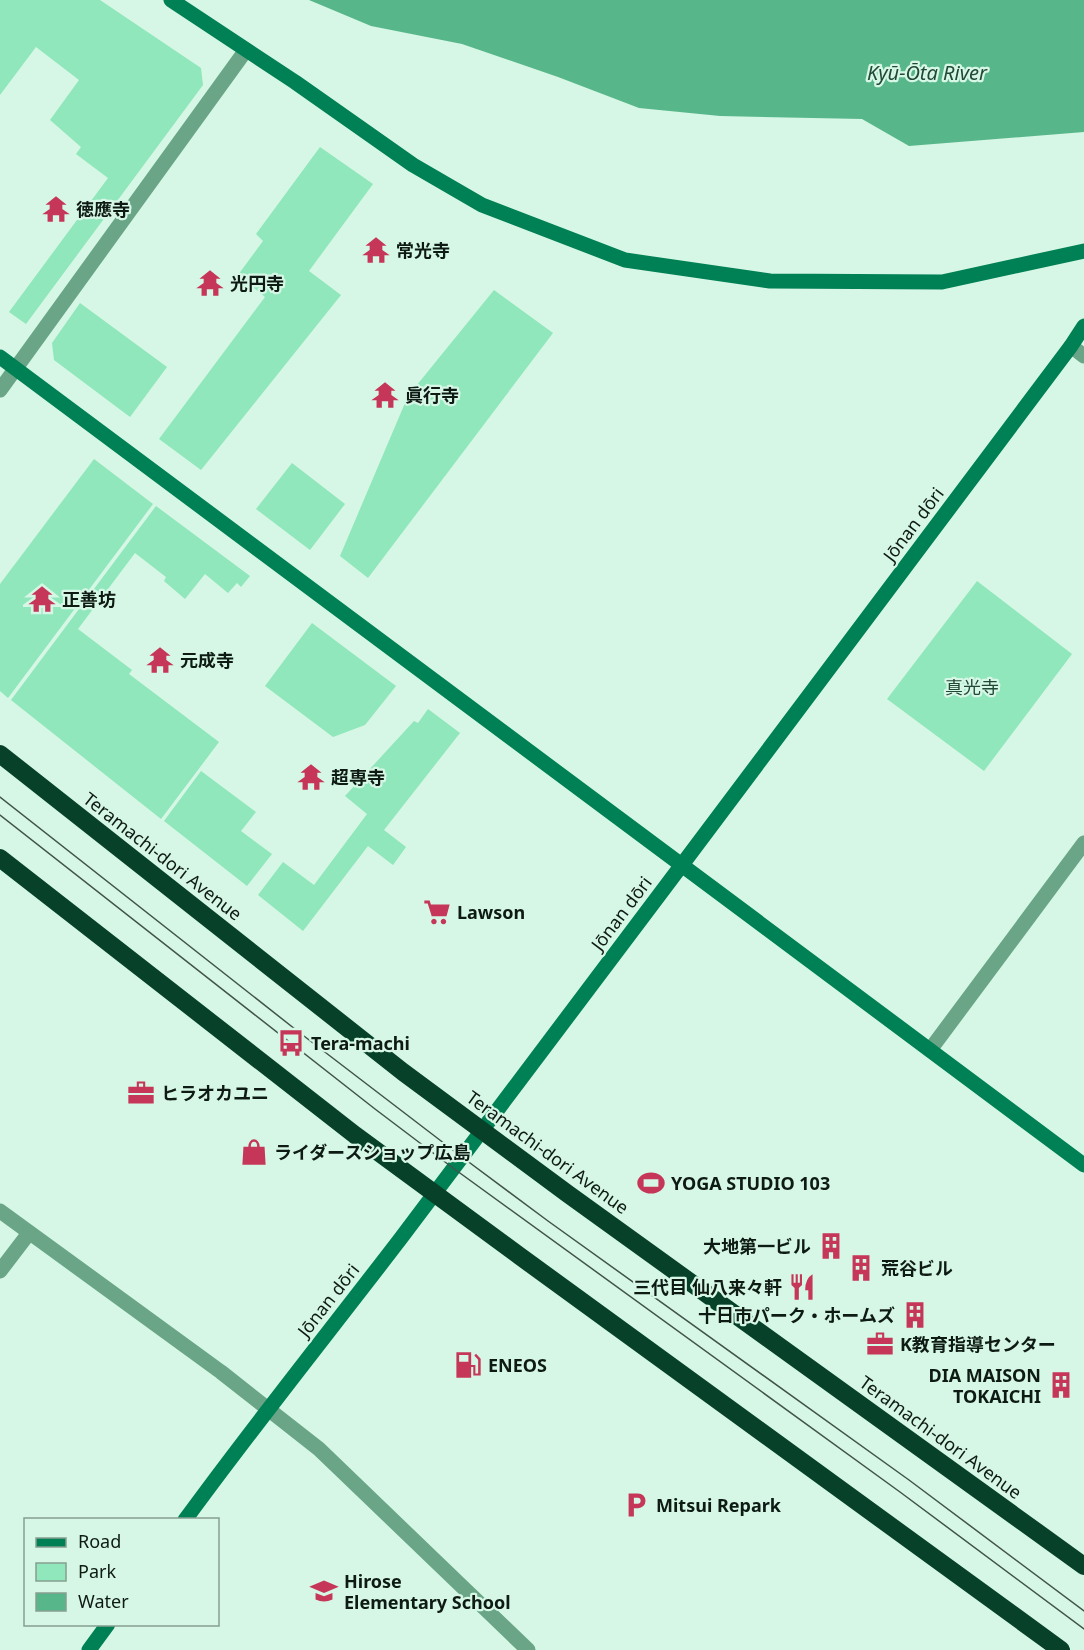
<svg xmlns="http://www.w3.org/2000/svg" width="1084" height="1650" font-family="'Noto Sans','Noto Sans JP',sans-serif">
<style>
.green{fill:#8fe7bb}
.water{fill:#58b78a}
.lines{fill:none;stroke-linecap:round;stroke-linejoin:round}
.street{stroke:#69a586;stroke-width:15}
.secondary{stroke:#008055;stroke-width:15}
.highway{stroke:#07412a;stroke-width:18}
.tram{stroke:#41534a;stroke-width:1.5}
.labels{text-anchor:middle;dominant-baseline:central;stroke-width:4.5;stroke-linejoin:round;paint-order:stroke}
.poi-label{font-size:18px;font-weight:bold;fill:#0e1a14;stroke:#d6f7e5;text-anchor:start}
.street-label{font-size:18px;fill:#0e1a14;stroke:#d6f7e5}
.park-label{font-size:18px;fill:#1f4835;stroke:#d6f7e5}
.water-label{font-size:20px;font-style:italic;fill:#214a36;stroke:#d6f7e5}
</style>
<rect width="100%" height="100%" fill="#d6f7e5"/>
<g class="green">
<path d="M0 0H100L201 68 203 85 26 324 9 312 108 178 76 154 81 147 50 120 79 80 36 47 0 95Z"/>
<path d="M320 147 373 184 309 271 341 295 201 470 159 439 265 297 238 275 263 241 256 234Z"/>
<path d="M494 290 553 333 368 578 340 556 408 396Z"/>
<path d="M80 303 167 367 130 417 54 360 52 343Z"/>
<path d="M94 459 153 504 8 698 0 691V584Z"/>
<path d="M292 463 345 504 310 550 256 509Z"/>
<path d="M156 506 250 576 241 587 237 583 228 593 205 574 185 599 164 581 166 577 135 553 78 629 132 670 129 674 219 742 161 819 11 700Z"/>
<path d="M977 581 1072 654 984 771 887 699Z"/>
<path d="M312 623 396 686 365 725 333 737 265 686Z"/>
<path d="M428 709 460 733 384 830 406 847 393 865 368 846 303 931 258 895 283 862 314 885 367 814 345 796 414 721 418 723Z"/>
<path d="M201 771 256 812 241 831 272 854 247 886 164 821Z"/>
</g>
<path class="water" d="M309 0H1084V132L909 146 862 119 720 116 639 108 558 77 462 44 371 26Z"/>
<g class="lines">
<g class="street">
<path d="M1071 346 1084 356"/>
<path d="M0 390 246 50"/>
<path d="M930 1050 1084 843"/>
<path d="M0 1211 221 1372 319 1449 528 1650"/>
<path d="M0 1271 29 1233"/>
</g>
<g class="secondary">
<path d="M171 0 295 82 413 165 482 205 625 260 770 281 942 282 1084 251"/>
<path d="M0 357 1084 1165"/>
<path d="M185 1520C255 1424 329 1332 401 1238 625 941 848 644 1071 346L1084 326"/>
<path d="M89 1650 108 1624"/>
</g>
<g class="highway">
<path d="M0 754 403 1072 568 1194 1084 1566"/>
<path d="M0 858 355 1135 521 1257 1061 1650"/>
</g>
<g class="tram">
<path d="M0 797 300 1033 462 1157 548 1221 909 1480 1084 1611"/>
<path d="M0 815 375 1109 453 1168 900 1492 1084 1629"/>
</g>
</g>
<defs>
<symbol id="temple-bare" viewBox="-9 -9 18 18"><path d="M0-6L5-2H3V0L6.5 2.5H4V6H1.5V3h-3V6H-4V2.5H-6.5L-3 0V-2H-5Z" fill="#c63659" stroke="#d6f7e5" stroke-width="2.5" paint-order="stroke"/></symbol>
<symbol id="supermarket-bare" viewBox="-9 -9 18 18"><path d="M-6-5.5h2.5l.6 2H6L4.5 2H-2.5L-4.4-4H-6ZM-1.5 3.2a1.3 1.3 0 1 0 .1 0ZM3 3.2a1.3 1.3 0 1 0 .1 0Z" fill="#c63659" stroke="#d6f7e5" stroke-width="2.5" paint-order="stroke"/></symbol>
<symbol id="bus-bare" viewBox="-9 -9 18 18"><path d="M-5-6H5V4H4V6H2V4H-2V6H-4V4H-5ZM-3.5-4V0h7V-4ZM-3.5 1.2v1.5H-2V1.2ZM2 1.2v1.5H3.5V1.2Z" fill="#c63659" stroke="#d6f7e5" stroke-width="2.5" paint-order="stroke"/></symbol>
<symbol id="office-bare" viewBox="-9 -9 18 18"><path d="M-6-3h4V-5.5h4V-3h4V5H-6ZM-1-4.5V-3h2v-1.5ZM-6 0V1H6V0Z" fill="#c63659" stroke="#d6f7e5" stroke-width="2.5" paint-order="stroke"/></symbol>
<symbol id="shop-bare" viewBox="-9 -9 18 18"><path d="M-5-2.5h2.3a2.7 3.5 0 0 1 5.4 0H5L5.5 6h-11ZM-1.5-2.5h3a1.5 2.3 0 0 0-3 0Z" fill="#c63659" stroke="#d6f7e5" stroke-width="2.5" paint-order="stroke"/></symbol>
<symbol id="stadium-bare" viewBox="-9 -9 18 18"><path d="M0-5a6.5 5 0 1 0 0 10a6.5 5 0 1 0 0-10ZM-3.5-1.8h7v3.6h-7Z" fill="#c63659" stroke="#d6f7e5" stroke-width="2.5" paint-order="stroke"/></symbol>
<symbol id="building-bare" viewBox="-9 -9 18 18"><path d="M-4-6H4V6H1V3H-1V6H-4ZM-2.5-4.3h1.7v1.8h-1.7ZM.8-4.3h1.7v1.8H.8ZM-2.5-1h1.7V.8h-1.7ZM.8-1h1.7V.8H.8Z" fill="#c63659" stroke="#d6f7e5" stroke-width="2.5" paint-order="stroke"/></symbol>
<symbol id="restaurant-bare" viewBox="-9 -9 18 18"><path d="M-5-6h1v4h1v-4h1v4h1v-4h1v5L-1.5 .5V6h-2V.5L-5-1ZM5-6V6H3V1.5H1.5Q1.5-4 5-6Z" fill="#c63659" stroke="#d6f7e5" stroke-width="2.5" paint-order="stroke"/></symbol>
<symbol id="fuel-bare" viewBox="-9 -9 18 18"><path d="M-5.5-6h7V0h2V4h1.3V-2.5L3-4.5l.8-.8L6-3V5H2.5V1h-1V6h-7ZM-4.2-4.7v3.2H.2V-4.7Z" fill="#c63659" stroke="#d6f7e5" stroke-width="2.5" paint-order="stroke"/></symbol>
<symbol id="parking-bare" viewBox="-9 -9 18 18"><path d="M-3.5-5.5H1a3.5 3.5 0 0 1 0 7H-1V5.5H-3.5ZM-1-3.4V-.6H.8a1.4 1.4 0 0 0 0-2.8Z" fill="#c63659" stroke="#d6f7e5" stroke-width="2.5" paint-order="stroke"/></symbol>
<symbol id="school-bare" viewBox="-9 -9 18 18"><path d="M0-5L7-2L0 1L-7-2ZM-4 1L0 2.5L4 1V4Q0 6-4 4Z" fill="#c63659" stroke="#d6f7e5" stroke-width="2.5" paint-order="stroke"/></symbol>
</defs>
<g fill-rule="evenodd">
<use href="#temple-bare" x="37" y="190" width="38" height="38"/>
<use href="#temple-bare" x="357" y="231" width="38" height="38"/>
<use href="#temple-bare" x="191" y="264" width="38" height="38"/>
<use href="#temple-bare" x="366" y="376" width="38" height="38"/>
<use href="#temple-bare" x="23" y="580" width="38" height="38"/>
<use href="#temple-bare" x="141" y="641" width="38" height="38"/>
<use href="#temple-bare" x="292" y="758" width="38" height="38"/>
<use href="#supermarket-bare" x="418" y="893" width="38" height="38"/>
<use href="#bus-bare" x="272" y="1024" width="38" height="38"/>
<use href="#office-bare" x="122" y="1074" width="38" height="38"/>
<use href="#shop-bare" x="235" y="1133" width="38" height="38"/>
<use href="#stadium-bare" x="632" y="1164" width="38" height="38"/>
<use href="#building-bare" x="812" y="1227" width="38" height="38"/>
<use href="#building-bare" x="842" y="1249" width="38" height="38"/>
<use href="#restaurant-bare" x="783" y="1268" width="38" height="38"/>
<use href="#building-bare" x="896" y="1296" width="38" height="38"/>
<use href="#office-bare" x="861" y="1325" width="38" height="38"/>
<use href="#fuel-bare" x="449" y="1346" width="38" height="38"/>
<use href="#building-bare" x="1042" y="1366" width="38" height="38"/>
<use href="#parking-bare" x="617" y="1486" width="38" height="38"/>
<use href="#school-bare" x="305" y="1572" width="38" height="38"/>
</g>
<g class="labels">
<g class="poi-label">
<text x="76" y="209">徳應寺</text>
<text x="396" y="250">常光寺</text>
<text x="230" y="283">光円寺</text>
<text x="405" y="395">眞行寺</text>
<text x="62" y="599">正善坊</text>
<text x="180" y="660">元成寺</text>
<text x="331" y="777">超専寺</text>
<text x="457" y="912">Lawson</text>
<text x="311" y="1043">Tera-machi</text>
<text x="161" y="1093">ヒラオカユニ</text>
<text x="274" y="1152">ライダースショップ広島</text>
<text x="671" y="1183">YOGA STUDIO 103</text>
<text x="811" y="1246" text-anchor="end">大地第一ビル</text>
<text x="881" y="1268">荒谷ビル</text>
<text x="782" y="1287" text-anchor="end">三代目 仙八来々軒</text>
<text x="895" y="1315" text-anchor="end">十日市パーク・ホームズ</text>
<text x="900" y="1344">K教育指導センター</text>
<text x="488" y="1365">ENEOS</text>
<text x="1041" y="1375" text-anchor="end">DIA MAISON<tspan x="1041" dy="21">TOKAICHI</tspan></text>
<text x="656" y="1505">Mitsui Repark</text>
<text x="344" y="1581">Hirose<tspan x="344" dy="21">Elementary School</tspan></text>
</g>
<g class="street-label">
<text transform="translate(913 524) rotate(-53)">Jōnan dōri</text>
<text transform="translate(163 856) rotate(38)">Teramachi-dori Avenue</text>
<text transform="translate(621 913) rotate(-53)">Jōnan dōri</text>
<text transform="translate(548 1152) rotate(36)">Teramachi-dori Avenue</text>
<text transform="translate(328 1300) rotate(-52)">Jōnan dōri</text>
<text transform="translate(941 1437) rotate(36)">Teramachi-dori Avenue</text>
</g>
<g class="park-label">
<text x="972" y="687">真光寺</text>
</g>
<g class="water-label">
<text x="927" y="72">Kyū-Ōta River</text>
</g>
</g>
<rect x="24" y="1518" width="195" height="108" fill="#d6f7e5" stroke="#869f91" stroke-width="1.5"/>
<rect x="36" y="1538" width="30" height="9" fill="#008055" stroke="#869f91" stroke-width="1.5"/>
<text x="78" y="1548" font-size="18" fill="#0e1a14">Road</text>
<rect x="36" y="1563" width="30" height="18" fill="#8fe7bb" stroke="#869f91" stroke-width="1.5"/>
<text x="78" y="1578" font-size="18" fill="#0e1a14">Park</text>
<rect x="36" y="1593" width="30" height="18" fill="#58b78a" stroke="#869f91" stroke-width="1.5"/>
<text x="78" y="1608" font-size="18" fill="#0e1a14">Water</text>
</svg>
